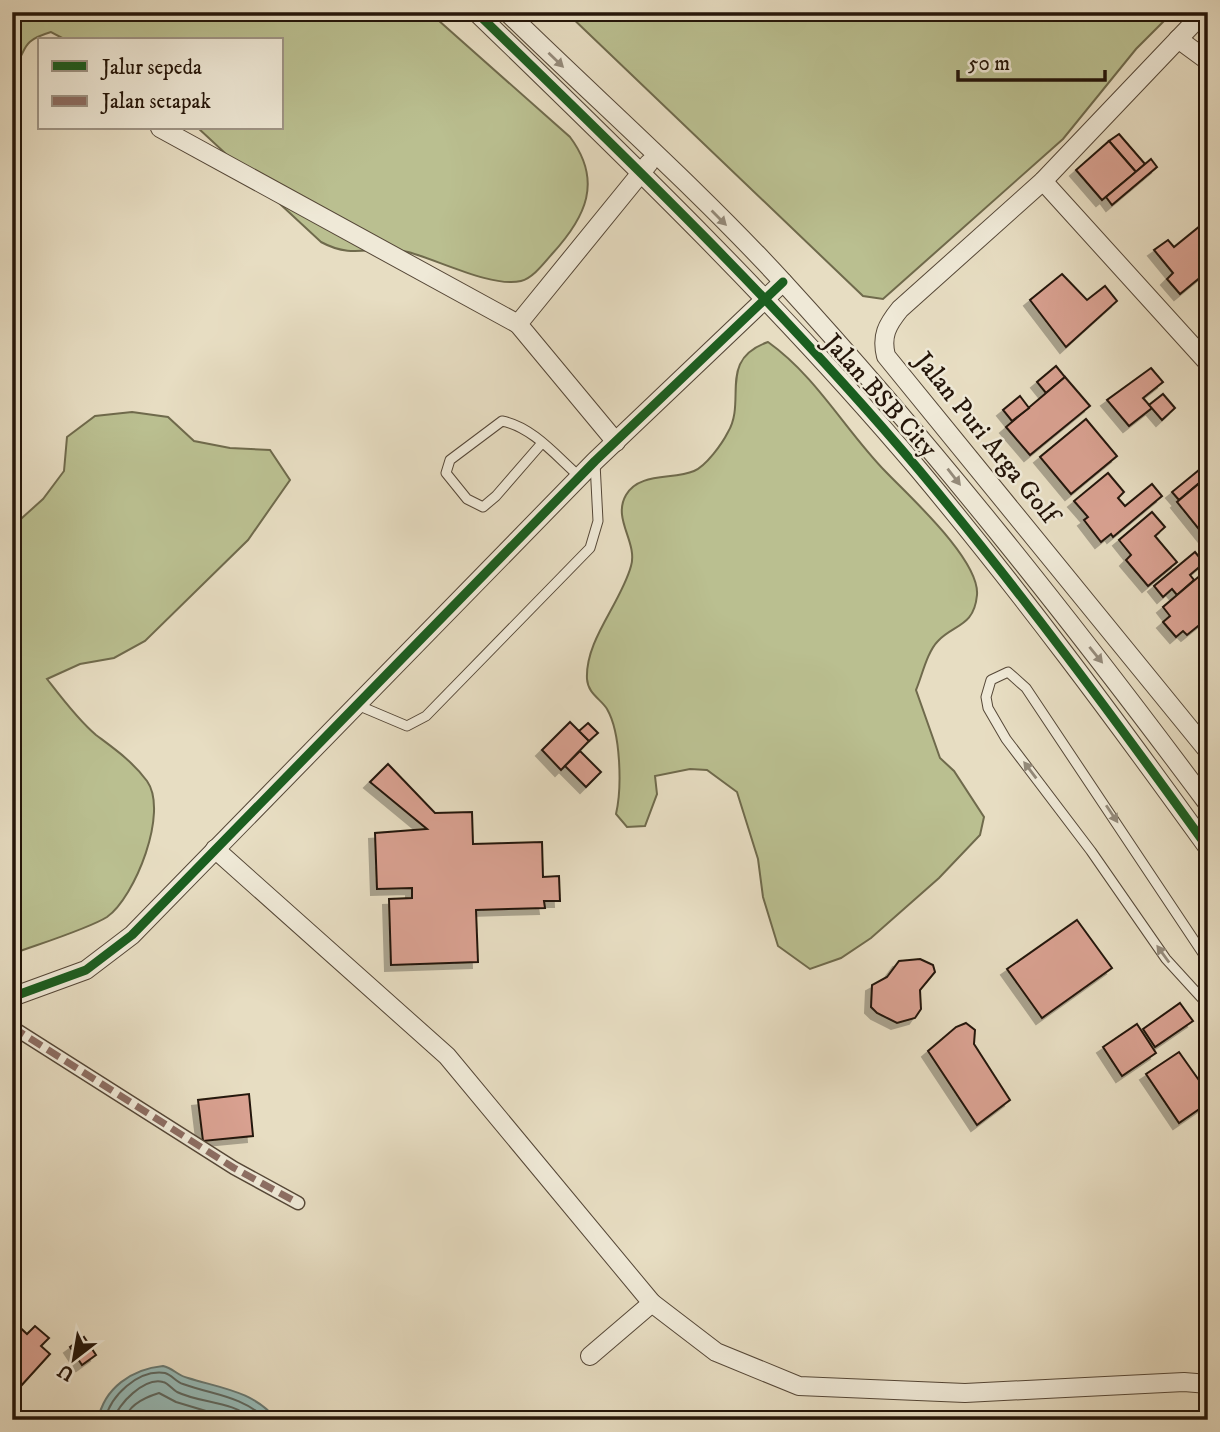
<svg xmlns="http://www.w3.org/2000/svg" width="1220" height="1432" font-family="'IM FELL DW Pica',serif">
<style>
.green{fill:#babf90;stroke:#6f6a4c;stroke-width:2}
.water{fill:#97bbb8;stroke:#697972;stroke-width:2}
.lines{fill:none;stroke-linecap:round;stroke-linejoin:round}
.shore{stroke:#5e6860;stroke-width:2}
.building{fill:#d9a191;stroke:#241509;stroke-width:2;filter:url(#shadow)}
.service-casing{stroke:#554737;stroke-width:11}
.pedestrian-casing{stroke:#554737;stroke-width:15}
.minor-casing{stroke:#554737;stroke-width:20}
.service{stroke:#efe9d7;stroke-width:9}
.pedestrian{stroke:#efe9d7;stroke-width:12}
.minor{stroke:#efe9d7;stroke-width:18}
.quiet{stroke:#8d6e63;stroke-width:7;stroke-dasharray:14 7;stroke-linecap:butt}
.cycleway-casing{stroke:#efe9d7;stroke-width:13}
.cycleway{stroke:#1b5e20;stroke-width:9}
.oneway{fill:#948a7a}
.labels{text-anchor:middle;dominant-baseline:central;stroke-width:5;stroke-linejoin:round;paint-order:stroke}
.street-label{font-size:26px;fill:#241509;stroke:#efe9d7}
</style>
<defs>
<filter id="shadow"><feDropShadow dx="-6" dy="6" stdDeviation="0" flood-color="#0004"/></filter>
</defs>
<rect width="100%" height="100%" fill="#e7ddc2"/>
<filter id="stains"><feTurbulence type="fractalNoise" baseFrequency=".00286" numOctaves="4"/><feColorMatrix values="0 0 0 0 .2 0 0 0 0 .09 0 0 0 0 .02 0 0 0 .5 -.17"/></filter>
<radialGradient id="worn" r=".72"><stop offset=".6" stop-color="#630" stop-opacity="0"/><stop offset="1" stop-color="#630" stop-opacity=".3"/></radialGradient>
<g class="green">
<path d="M20 12H429L570 137C603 181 586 217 552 254 544 263 533 278 521 281 493 288 438 260 408 252 373 243 356 261 321 242L198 128H282V40H66L51 32C18 42 29 49 12 71V21Z"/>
<path d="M566 12H1173L1136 49 1063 139 883 299 863 296Z"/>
<path d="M768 342C817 377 845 430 886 472 909 496 980 560 977 595 974 627 954 624 938 641 927 652 922 676 916 690L940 758 954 771 984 817 980 835 939 878 871 938 841 958 810 969 778 946 763 897 758 859 737 792 707 770 690 769 655 776 657 794 645 826 627 827 616 814C622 788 621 733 607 709 601 699 588 694 587 679 585 640 621 603 631 566 638 542 612 519 626 495 639 472 673 480 694 471 706 466 722 444 728 432 747 400 717 360 768 342Z"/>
<path d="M132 412 168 417 194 441 230 448 270 450 290 480 248 540 145 641 114 658 80 664 47 679C61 697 78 720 96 735 116 750 132 761 147 781 169 812 135 897 107 917 88 929 36 945 12 954V527L43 499 64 471 67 437 95 416Z"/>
</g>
<path class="water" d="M163 1366C173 1368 178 1376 188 1378 220 1388 254 1391 277 1420H98C104 1388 132 1369 163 1366Z"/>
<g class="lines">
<g class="shore">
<path d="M105 1420C110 1396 138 1369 165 1373 172 1375 176 1382 183 1384 217 1396 239 1395 268 1420"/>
<path d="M114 1420C117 1404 145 1377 163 1382 168 1383 172 1389 177 1392 202 1404 231 1400 254 1420"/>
<path d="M125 1420C128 1405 146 1397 159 1393L176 1402 236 1420"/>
</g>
</g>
<g class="building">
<path d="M1119 134 1145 164 1136 172 1109 141Z"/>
<path d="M1109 141 1136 172 1102 200 1076 170Z"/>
<path d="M1151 159 1157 167 1112 205 1106 197Z"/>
<path d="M1200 226 1208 235V271L1180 294 1167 279 1173 273 1154 250 1168 240 1174 247Z"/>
<path d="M1062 274 1087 300 1105 286 1117 301 1066 347 1030 300Z"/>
<path d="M1056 366 1065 377 1046 393 1037 382Z"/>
<path d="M1151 368 1163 382 1143 398 1152 408 1129 426 1107 400Z"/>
<path d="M1065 377 1090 406 1030 455 1006 427Z"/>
<path d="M1163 394 1175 408 1162 420 1149 405Z"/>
<path d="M1020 396 1029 408 1012 421 1003 410Z"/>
<path d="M1086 419 1117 456 1071 494 1040 457Z"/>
<path d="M1199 470 1205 478 1179 500 1172 492Z"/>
<path d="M1108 473 1124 492 1118 498 1125 506 1152 484 1162 496 1113 537 1111 534 1101 542 1084 520 1088 517 1074 501Z"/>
<path d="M1208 476V536L1206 538 1177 502Z"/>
<path d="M1152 512 1165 527 1155 536 1177 562 1148 586 1126 560 1131 555 1119 540Z"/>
<path d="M1195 552 1204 563 1190 575 1194 580 1177 595 1172 589 1163 597 1154 586Z"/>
<path d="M1203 573 1208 578V618L1187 635 1183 631 1176 637 1163 622 1170 616 1163 607Z"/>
<path d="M570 722 589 741 561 770 542 750Z"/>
<path d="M588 723 598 733 589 741 579 731Z"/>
<path d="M580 751 601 772 586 787 565 766Z"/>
<path d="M388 764 435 813 472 812 473 844 542 842 543 877 559 876 560 901H544L545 908 476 910 478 962 391 965 389 899 412 898V888L377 889 375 833 427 829 370 782Z"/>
<path d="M1077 920 1112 968 1042 1018 1007 969Z"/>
<path d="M920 959 933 965 935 972 920 990 921 1009 915 1018 897 1023 877 1013 871 1007 872 985 887 977 899 961Z"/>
<path d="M1180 1003 1193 1021 1155 1047 1143 1029Z"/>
<path d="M966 1023 975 1030 974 1044 1010 1100 977 1125 928 1051 956 1027Z"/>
<path d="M1137 1024 1156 1053 1122 1076 1103 1047Z"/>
<path d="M1179 1052 1208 1093V1103L1179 1123 1146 1074Z"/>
<path d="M249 1094 253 1136 203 1141 198 1100Z"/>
<path d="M12 1320 27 1334 35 1326 49 1338 41 1346 50 1354 20 1387 12 1380Z"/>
<path d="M84 1337 96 1355 82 1365 70 1347Z"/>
</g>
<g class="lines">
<defs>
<g id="service">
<path d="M542 443 496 496 483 507 467 499 446 473 450 460 502 421C533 427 557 457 580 477"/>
<path d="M355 704 407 726 426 716 590 548 598 521 595 463"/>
<path d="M1208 961 1026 688 1008 672 991 680 986 697 988 708 1006 739 1091 851 1166 959 1208 1005"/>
</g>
<path id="pedestrian" d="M12 1027 234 1168 298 1203"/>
<g id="minor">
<path d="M476 12C629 160 782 308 919 470 1021 592 1115 719 1208 848"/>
<path d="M507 12C600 103 698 189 785 284 936 449 1074 624 1208 804"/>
<path d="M1204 12 1043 181 900 309C887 325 881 336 886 356L1208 751"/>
<path d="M1178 39 1208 61"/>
<path d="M160 128 518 324"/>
<path d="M1043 181 1208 363"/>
<path d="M616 442 518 324 649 163"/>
<path d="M215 849 447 1056 652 1303 590 1356"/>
<path d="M12 997 86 970 132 935 595 461 783 282"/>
<path d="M652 1303 716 1352 799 1386 965 1393 1184 1382 1208 1384"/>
</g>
</defs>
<use href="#service" class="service-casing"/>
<use href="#pedestrian" class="pedestrian-casing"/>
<use href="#minor" class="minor-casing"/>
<use href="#service" class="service"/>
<use href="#pedestrian" class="pedestrian"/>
<use href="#minor" class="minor"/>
<path class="quiet" d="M12 1027 234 1168 298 1203"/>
<defs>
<g id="cycleway">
<path d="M476 12C629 160 782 308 919 470 1021 592 1115 719 1208 848"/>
<path d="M12 997 86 970 132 935 595 461 783 282"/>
</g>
</defs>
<use href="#cycleway" class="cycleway-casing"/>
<use href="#cycleway" class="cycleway"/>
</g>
<defs><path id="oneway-solid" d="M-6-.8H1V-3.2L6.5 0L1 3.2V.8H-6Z" transform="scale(1.75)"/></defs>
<g class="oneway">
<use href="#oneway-solid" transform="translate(556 60) rotate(44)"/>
<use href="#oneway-solid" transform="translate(719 218) rotate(45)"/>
<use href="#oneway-solid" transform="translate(954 477) rotate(52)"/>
<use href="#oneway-solid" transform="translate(1096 655) rotate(51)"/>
<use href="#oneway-solid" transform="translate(1030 770) rotate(-127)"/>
<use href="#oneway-solid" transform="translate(1112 814) rotate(56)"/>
<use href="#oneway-solid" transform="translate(1163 954) rotate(-126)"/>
</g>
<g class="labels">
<g class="street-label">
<text transform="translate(880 396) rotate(48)">Jalan BSB City</text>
<text transform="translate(986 438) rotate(51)">Jalan Puri Arga Golf</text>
</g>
</g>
<rect width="1220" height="1432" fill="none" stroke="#e7ddc2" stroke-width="42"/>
<rect x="14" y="14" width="1192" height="1404" fill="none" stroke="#241509" stroke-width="3.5"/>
<rect x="21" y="21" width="1178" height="1390" fill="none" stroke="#241509" stroke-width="2"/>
<rect x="38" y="38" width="245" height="91" fill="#efe9d7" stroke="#9e9485" stroke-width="2"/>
<rect x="52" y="61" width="35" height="10" fill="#1b5e20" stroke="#9e9485" stroke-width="2"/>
<text x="102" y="74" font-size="21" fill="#241509">Jalur sepeda</text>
<rect x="52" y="96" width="35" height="10" fill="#8d6e63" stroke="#9e9485" stroke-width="2"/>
<text x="102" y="108" font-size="21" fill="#241509">Jalan setapak</text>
<g transform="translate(74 1359) rotate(211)" stroke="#efe9d7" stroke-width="5" paint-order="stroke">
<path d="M0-5L12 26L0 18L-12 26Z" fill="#241509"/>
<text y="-10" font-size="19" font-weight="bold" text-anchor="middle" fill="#241509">U</text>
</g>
<path d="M958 70v10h147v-10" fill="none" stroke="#241509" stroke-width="3.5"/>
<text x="968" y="70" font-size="21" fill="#241509" stroke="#efe9d7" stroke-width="5" paint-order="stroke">50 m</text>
<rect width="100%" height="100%" filter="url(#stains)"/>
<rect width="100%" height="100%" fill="url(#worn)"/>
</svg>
